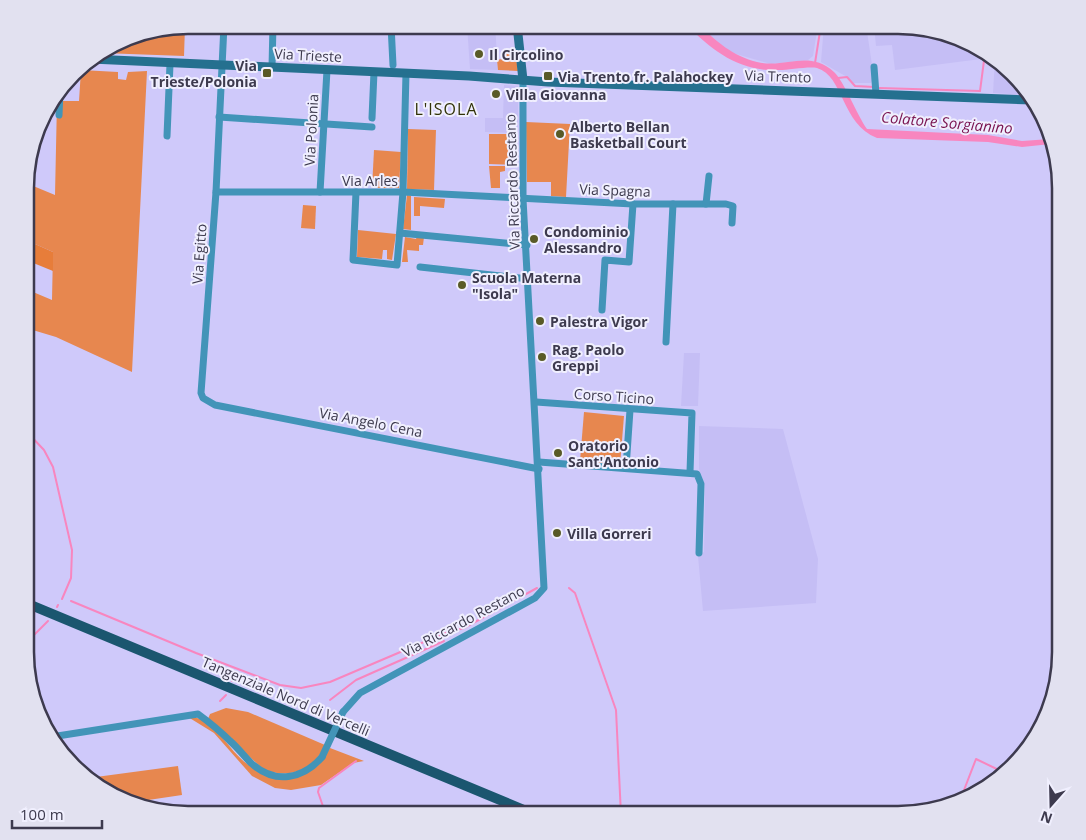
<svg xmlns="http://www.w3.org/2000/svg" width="1086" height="840" font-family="'Open Sans',sans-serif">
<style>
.built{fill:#c5bef5}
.green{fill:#e7874f}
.forest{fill:#e77d3a}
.water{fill:#f886bf}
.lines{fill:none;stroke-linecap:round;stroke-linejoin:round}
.stream{stroke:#f886bf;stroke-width:2}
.street{stroke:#4294b8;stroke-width:7}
.secondary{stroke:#25708f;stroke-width:9}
.primary{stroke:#1b566f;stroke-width:10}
.street-bridge{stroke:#4294b8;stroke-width:7}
.poi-dot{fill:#595a27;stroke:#f0effe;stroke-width:2}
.labels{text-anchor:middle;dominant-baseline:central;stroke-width:4;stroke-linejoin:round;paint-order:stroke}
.poi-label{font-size:14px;font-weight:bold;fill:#3d3a4e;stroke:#f0effe;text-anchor:start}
.street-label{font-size:14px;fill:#3d3a4e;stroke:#f0effe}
.water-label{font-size:15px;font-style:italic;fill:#791350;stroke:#f0effe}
.quarter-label{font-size:16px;letter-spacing:1px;fill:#323308;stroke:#f0effe}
.rim{fill:none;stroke:#3d3a4e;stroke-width:2.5}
</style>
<rect width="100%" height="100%" fill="#cfc9fa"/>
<g class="built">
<path d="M467 25H495L498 70 470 69Z"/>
<path d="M699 25H818L813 56 808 60 771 64 729 52Z"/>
<path d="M824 25H866L874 78 871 83H852L847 77 821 62Z"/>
<path d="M874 25H908L960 37 981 51V59L895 70 892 45 876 46Z"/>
<path d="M995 59 1006 66 1028 95 993 93Z"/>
<path d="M504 85 518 86V133L485 132V118H503Z"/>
<path d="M684 353H700L698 406H681Z"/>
<path d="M699 426 783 429 818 559 816 603 703 611 698 556 704 552 705 485 699 469Z"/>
</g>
<g class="green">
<path d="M185 26 184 56 102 53 136 34Z"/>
<path d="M511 49 512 58H516L518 71 498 70 497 60 502 59V50Z"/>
<path d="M81 70 118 72V79L126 80 128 72 147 71 132 372 56 337 26 328V289L52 300 53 252 26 240V183L55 195 57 101H79Z"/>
<path d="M526 122 570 124 566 197 551 196V182H527Z"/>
<path d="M408 129 436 130 434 190 407 189Z"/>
<path d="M489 134H514V165L489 164Z"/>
<path d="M374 150 401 152 399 188H372Z"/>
<path d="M489 166H505V171L500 172V188H491Z"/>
<path d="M407 195 411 196V230L403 229Z"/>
<path d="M414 197 445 199 444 208 420 206V216H414Z"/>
<path d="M303 205 316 206 315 229 301 228Z"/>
<path d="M358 230 396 234 392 260 387 259V250H383L382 259 357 257Z"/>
<path d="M417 236 424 237 423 245H419V251L407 250 408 262H402L405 237 416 239Z"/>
<path d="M584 412 624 416 620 465 580 461Z"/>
<path d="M226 708 248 712 325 745C314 770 288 780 263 769L208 719 210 714Z"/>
<path d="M191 716C220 723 229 754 252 767 285 785 312 781 330 748L364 761 353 763 321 785 291 790 275 788 252 776 214 733 188 717Z"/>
<path d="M178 766 182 795 128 803 96 784V777Z"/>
</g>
<path class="forest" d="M26 240 53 252V271L26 260Z"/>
<path class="water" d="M687 25H699C719 43 731 55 757 62 786 69 808 49 834 72 844 81 857 115 867 129L988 135 1022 141 1050 139 1051 144 1022 147 988 142 877 138C841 124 844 76 817 68 810 66 788 70 779 70 741 72 713 52 687 25Z"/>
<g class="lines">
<g class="stream">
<path d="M815 63 821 25"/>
<path d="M838 78 847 77 855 86 874 87"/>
<path d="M879 88 980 91 985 53"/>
<path d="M26 431 44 450 53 467 72 550 71 578 62 599"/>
<path d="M569 588 575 593 616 710 621 815"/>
<path d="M71 601 196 653 280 685 301 688 330 682 445 633 464 628 537 588"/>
<path d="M57 607 58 605"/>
<path d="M25 644 48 621"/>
<path d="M232 681 234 678"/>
<path d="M330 700 356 680 444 641"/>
<path d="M220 701 226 695"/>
<path d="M959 803 976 759 1003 772"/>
<path d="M326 815 318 792 319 788 356 761"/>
</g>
<g class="street">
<path d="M224 25 216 192 201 393 203 398 215 405 539 469"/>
<path d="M391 25 393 65"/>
<path d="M272 67 273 25"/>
<path d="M874 67 876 94"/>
<path d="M59 115 60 90"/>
<path d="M219 117 372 127"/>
<path d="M372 118 374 72"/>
<path d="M167 136 170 64"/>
<path d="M216 192H403L633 204H726L733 206 732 223"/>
<path d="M320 192 327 70"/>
<path d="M356 192 353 260 397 265 403 192 406 73"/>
<path d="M706 204 709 176"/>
<path d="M400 233 527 245"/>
<path d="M420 267 529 279"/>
<path d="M602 310 605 260 629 262 633 204"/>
<path d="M666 342 673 204"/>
<path d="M536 402 692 413 690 472"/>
<path d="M539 462 697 474 701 484 699 553"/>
<path d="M626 468 630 410"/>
<path d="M343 712 360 693 535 598 544 588 523 199V80"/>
<path d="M51 737 198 714C209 722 220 731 230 741 238 748 244 756 251 763 275 785 303 779 322 757"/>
</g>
<g class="secondary">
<path d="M517 25 523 80"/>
<path d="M91 59 469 76 548 82 1032 100"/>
</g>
<path class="primary" d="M26 603 536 815"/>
<path class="street-bridge" d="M322 757 343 712"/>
</g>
<g class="poi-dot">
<circle cx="479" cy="54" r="5"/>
<rect x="262" y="68" width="10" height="10" rx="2.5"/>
<rect x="543" y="71" width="10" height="10" rx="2.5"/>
<circle cx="496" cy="94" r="5"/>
<circle cx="560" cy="134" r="5"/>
<circle cx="534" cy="239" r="5"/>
<circle cx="462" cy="285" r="5"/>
<circle cx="540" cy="321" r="5"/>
<circle cx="542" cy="357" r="5"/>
<circle cx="558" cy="453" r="5"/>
<circle cx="557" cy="533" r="5"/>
</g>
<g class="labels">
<g class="poi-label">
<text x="489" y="54">Il Circolino</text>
<text x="257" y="65" text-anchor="end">Via<tspan x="257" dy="16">Trieste/Polonia</tspan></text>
<text x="558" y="76">Via Trento fr. Palahockey</text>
<text x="506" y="94">Villa Giovanna</text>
<text x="570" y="126">Alberto Bellan<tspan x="570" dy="16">Basketball Court</tspan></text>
<text x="544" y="231">Condominio<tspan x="544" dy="16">Alessandro</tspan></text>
<text x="472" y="277">Scuola Materna<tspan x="472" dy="16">"Isola"</tspan></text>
<text x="550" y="321">Palestra Vigor</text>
<text x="552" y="349">Rag. Paolo<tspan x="552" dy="16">Greppi</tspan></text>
<text x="568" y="445">Oratorio<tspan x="568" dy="16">Sant'Antonio</tspan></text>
<text x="567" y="533">Villa Gorreri</text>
</g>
<g class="street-label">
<text transform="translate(308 55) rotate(3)">Via Trieste</text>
<text transform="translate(778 76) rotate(2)">Via Trento</text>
<text transform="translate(311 130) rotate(-87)">Via Polonia</text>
<text x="370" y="180">Via Arles</text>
<text transform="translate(512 182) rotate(-92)">Via Riccardo Restano</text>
<text transform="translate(615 190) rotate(2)">Via Spagna</text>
<text transform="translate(199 254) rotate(-86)">Via Egitto</text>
<text transform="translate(614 396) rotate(4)">Corso Ticino</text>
<text transform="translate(371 422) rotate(11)">Via Angelo Cena</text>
<text transform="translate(463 621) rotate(-28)">Via Riccardo Restano</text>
<text transform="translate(286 696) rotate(23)">Tangenziale Nord di Vercelli</text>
</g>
<g class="water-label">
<text transform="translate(947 122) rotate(5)">Colatore Sorgianino</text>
</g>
<g class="quarter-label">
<text x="446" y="109">L'ISOLA</text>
</g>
</g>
<path d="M0 0H1086V840H0ZM188 34H898A154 154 0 0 1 1052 188V652A154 154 0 0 1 898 806H188A154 154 0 0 1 34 652V188A154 154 0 0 1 188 34Z" fill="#e2e1f0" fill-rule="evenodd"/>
<path class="rim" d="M188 34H898A154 154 0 0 1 1052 188V652A154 154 0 0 1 898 806H188A154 154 0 0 1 34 652V188A154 154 0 0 1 188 34Z"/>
<g transform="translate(1051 805) rotate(200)" stroke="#f0effe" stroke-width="4" paint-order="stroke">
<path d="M0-4L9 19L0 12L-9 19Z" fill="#3d3a4e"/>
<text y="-8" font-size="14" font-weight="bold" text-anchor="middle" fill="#3d3a4e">N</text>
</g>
<path d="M12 820v8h90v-8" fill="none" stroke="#3d3a4e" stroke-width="2.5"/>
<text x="20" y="820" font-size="15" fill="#3d3a4e" stroke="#f0effe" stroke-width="4" paint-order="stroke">100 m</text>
</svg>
